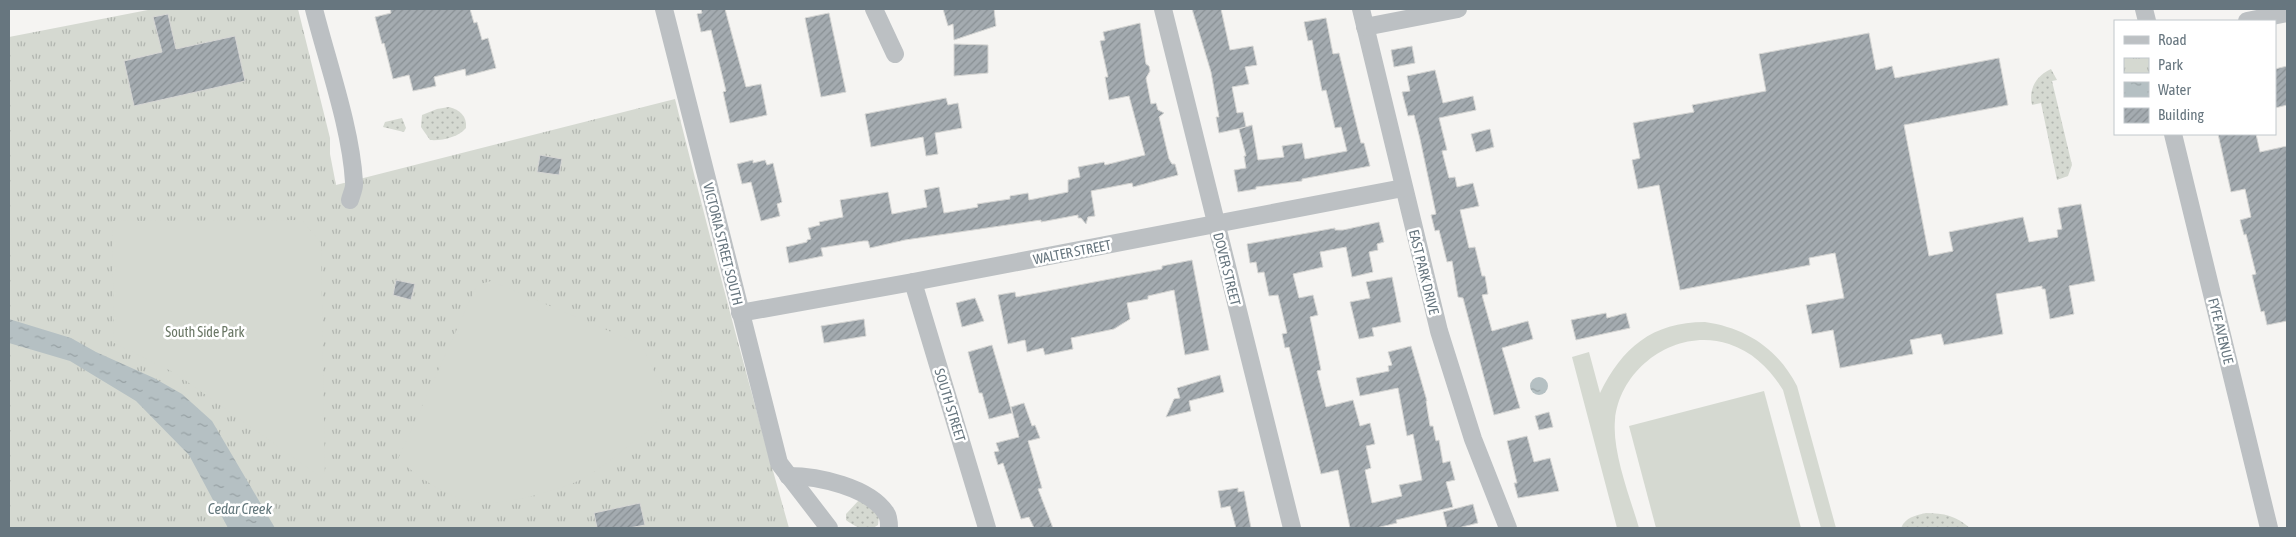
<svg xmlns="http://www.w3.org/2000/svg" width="2296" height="537" font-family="'Asap Condensed',sans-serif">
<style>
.grass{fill:url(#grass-dots)}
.park{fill:url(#park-tufts)}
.pitch{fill:#d5d9d1}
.water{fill:url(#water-ripples)}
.building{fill:url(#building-hatch);stroke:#d6d6d4}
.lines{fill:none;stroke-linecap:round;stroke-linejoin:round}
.minor{stroke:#bcc0c3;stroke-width:18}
.labels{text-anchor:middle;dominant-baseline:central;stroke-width:5;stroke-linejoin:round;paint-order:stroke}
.street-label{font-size:14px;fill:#67767f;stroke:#fff}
.park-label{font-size:14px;fill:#6a7765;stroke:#fff}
.water-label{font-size:15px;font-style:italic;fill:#63777c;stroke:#fff}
</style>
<defs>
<pattern id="grass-dots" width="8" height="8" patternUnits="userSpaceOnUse" patternTransform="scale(1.25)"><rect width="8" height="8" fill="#d5d9d1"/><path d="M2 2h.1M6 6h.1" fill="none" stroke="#b1b5af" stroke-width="1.8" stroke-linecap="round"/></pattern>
<pattern id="park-tufts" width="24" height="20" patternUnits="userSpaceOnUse" patternTransform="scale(1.25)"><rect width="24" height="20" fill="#d5d9d1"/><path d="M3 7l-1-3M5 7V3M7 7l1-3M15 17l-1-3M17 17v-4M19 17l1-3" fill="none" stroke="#b1b5af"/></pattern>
<pattern id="water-ripples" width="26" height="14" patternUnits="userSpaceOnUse" patternTransform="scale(1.25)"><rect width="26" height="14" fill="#b5c0c3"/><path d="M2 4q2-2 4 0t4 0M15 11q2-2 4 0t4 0" fill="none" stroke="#97a1a4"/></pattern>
<pattern id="building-hatch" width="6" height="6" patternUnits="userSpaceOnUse" patternTransform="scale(1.25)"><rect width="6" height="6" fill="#a4abb0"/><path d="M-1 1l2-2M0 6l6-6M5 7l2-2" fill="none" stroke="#899094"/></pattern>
</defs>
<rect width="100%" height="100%" fill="#f5f4f2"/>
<g class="grass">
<path d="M2051 69 2057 80 2052 81 2072 165 2068 176 2057 180 2041 103 2032 105C2028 89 2037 75 2051 69Z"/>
<path d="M449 107C460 110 467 116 466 128 459 137 442 141 430 140L421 127 422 115 437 109Z"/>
<path d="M402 118 406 128 404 132 383 127 385 122Z"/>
<path d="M860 499 879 516 878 525C867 533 855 527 846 520V514Z"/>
<path d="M1926 513C1944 513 1956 516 1970 528H1901C1906 517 1914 516 1926 513Z"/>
</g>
<path class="park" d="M153 9H298L330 138V154L336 185 675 99C711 243 749 386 789 528H9V37Z"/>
<g class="pitch">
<path d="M9 183 13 255H9Z"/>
<path d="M302 220 321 243 325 480 175 373 114 343 112 221Z"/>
<path d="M491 281 642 345C650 364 666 389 662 410 659 425 644 434 632 443 618 454 603 467 586 477 564 489 510 504 484 503 451 501 422 480 398 459L477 285Z"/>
<path d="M1705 322C1746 328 1777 348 1797 386L1836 528H1821L1783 390C1770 369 1753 352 1729 344 1677 327 1620 367 1615 420 1612 452 1630 497 1639 528H1617L1572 357 1589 352 1600 393C1622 348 1652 322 1705 322Z"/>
<path d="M1764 391 1801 528H1656L1629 426Z"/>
</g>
<g class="water">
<path d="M9 319 71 338 96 352 154 378 182 394 212 421 275 528H228L189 455 136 401 70 361 9 343Z"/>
<circle cx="1539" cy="386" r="9"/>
</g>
<g class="building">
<path d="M390 9H470L474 23 477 22 482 40 488 38 496 68 466 76 465 69 434 77 436 86 413 91 409 75 393 79 384 43 382 44 375 17 391 13Z"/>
<path d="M701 9H725L746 87 761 84 767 115 730 123 723 92 726 91 711 30 701 32 697 14 702 13Z"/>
<path d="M943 9H994L996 26 954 40 953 24 948 26Z"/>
<path d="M1192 9H1221L1230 50 1253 46 1257 65 1245 67 1249 84 1232 87 1237 113 1243 112 1246 127 1219 133 1216 117H1219L1211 72Z"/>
<path d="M829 13 846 92 821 97 805 18Z"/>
<path d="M168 14 176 49 235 36 245 81 134 106 124 61 162 52 153 17Z"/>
<path d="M1326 18 1333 54 1339 53 1361 143H1364L1370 166 1302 179V181L1256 187V189L1238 192 1234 170 1246 168 1244 156H1246L1239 129 1252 125 1258 160 1284 157 1282 146 1302 143 1305 159 1347 151 1341 127 1335 128 1326 90 1322 91 1312 40 1308 41 1304 22Z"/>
<path d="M1140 23 1146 64 1149 66 1150 71 1146 78 1151 104 1156 103 1158 110 1164 113 1159 117 1169 159 1172 164H1175L1178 175 1133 187 1132 183 1091 191 1095 216 1088 217 1086 224 1081 218H1078V215L1041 222V220L905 240 870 248 868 241H863L821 248 823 256 789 263 786 247 807 242V240L811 239 808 228 820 225 819 222 843 217 840 200 888 192 892 214 927 207 924 190 939 187 944 213 978 207 977 204 1010 199V196L1028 193 1029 200 1068 192V180L1080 177 1078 167 1104 162 1105 165 1145 155 1129 96 1109 100 1105 77H1108L1100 41 1105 40 1103 32Z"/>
<path d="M1869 33 1876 70 1892 66 1895 78 1999 58 2008 105 1904 125 1929 256 1953 251 1949 232 2023 217 2029 242 2058 237 2057 230 2062 229 2058 208 2081 204 2095 281 2069 286 2074 314 2050 319 2045 289H2042V286L1996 294 2003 334 1944 345 1941 334 1910 340 1913 354 1840 368 1833 330 1812 334 1806 305 1844 298 1835 253 1809 258 1810 265 1680 290 1659 185 1638 189 1632 160 1640 158 1633 123 1694 112 1692 105 1766 91 1759 54Z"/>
<path d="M954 44 988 45V73L954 76Z"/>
<path d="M1412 46 1415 63 1394 67 1391 50Z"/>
<path d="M2287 66V105L2275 108V69Z"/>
<path d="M1435 70 1443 103 1473 96 1476 110 1439 118 1447 150 1442 151 1449 178 1455 177 1457 187 1473 183 1479 206 1460 210 1469 248 1475 247 1482 276H1485L1488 294 1482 295 1492 331 1528 321 1533 339 1502 348 1520 408 1494 415 1463 298 1458 297 1452 261 1447 262 1439 230 1435 231 1431 215 1436 214 1420 139 1414 115 1408 116 1402 92 1410 91 1407 76Z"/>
<path d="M946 98 948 105 958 103 962 128 935 133 938 154 926 156 923 137 871 147 865 114Z"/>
<path d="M1490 129 1494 147 1476 152 1471 134Z"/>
<path d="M2218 134H2256L2260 152 2287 146V321L2267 325 2264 311 2261 312 2252 275 2256 274 2246 234 2244 235 2240 220 2251 217 2245 189 2231 192Z"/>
<path d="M540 155 562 159 559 175 537 172Z"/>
<path d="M753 160V163L765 160 767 165 773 163 782 202 777 204 780 216 761 221 751 182 742 184 737 164Z"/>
<path d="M1379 222 1384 242 1377 244 1378 250 1369 252 1373 272 1352 277 1346 247 1320 252 1323 267 1293 274 1299 298 1313 295 1318 315 1310 317 1321 370 1317 371 1326 407 1353 400 1360 426 1370 423 1375 444 1366 446 1371 468 1365 470 1372 503 1402 496 1399 485 1422 480 1413 434 1407 436 1398 388 1360 396 1356 378 1389 371 1388 366 1392 365 1388 352 1411 346 1427 401H1426L1430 426H1433L1436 441 1439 440 1443 463 1450 461 1455 480 1446 482 1453 507 1396 520 1397 523 1376 528H1350L1338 470 1321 474 1289 347 1285 348 1282 334 1287 333 1278 295 1269 296 1264 272 1258 273 1256 262 1250 263 1247 244 1335 228V230H1343Z"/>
<path d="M1192 260 1209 350 1185 355 1174 290 1148 296V299L1127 303 1130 319 1114 329 1071 338 1073 349 1045 355 1043 348 1027 352 1025 340 1008 344 998 295 1015 292 1016 297 1162 269V266Z"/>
<path d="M1392 277 1401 322 1372 328 1374 336 1359 339 1350 302 1370 298 1366 282Z"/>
<path d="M396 280 415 284 411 300 393 295Z"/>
<path d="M975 298 984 321 962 327 956 303Z"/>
<path d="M1606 313 1607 318 1626 313 1630 328 1576 340 1571 320Z"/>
<path d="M864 319 866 336 824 343 821 326Z"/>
<path d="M992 345 1012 413 989 419 982 393H979L968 352Z"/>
<path d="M1220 375 1224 392 1189 401 1191 411 1166 417 1174 399 1180 398 1177 388Z"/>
<path d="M1024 403 1032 426 1035 425 1040 438 1028 441 1042 488 1038 489 1053 528H1034L1029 517 1021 519 1003 463 998 465 994 452 999 451 996 443 1019 437 1011 407Z"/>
<path d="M1549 412 1553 427 1539 430 1535 416Z"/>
<path d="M1527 436 1534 462 1550 458 1559 491 1518 498 1514 483H1517L1507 441Z"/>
<path d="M1238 488V492L1244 491 1251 528H1236L1230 506 1221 508 1218 491Z"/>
<path d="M640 503 645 525 629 528H597L594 513Z"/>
<path d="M1473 504 1478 523 1458 528H1447L1443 512Z"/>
</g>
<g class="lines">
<g class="minor">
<path d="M314 9C327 61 351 128 354 182 355 188 351 195 350 200"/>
<path d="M664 9 779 463 829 528"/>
<path d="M874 9 895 54"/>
<path d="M1163 9 1292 528"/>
<path d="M1361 9 1439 331 1473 439 1508 528"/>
<path d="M2144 9 2147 21"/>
<path d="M2247 21 2287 13"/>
<path d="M1365 27 1458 9"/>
<path d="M2173 134 2269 528"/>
<path d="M913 282 987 528"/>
<path d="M740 313 913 282 1403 188"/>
<path d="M788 476C818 476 869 487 886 513 889 517 889 524 889 528"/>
</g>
</g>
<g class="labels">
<g class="street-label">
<text transform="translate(723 244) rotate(76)">VICTORIA STREET SOUTH</text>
<text transform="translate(1072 252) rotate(-11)">WALTER STREET</text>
<text transform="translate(1227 269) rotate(76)">DOVER STREET</text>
<text transform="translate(1424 272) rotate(76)">EAST PARK DRIVE</text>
<text transform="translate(2221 331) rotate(76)">FYFE AVENUE</text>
<text transform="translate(950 405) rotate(73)">SOUTH STREET</text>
</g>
<g class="park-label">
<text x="205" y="332">South Side Park</text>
</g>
<g class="water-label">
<text x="240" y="508">Cedar Creek</text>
</g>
</g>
<rect width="2296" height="537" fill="none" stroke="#67767f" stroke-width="20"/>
<rect x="2114" y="20" width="162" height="115" fill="#ffffff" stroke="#c2c8cc"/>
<rect x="2124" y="36" width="25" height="8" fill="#bcc0c3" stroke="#c2c8cc"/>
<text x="2158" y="45" font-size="15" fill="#67767f">Road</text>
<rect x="2124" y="58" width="25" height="15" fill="url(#park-tufts)" stroke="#c2c8cc"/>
<text x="2158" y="70" font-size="15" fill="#67767f">Park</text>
<rect x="2124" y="82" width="25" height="15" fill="url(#water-ripples)" stroke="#c2c8cc"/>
<text x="2158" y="95" font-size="15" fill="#67767f">Water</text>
<rect x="2124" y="108" width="25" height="15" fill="url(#building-hatch)" stroke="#c2c8cc"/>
<text x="2158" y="120" font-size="15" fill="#67767f">Building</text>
</svg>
